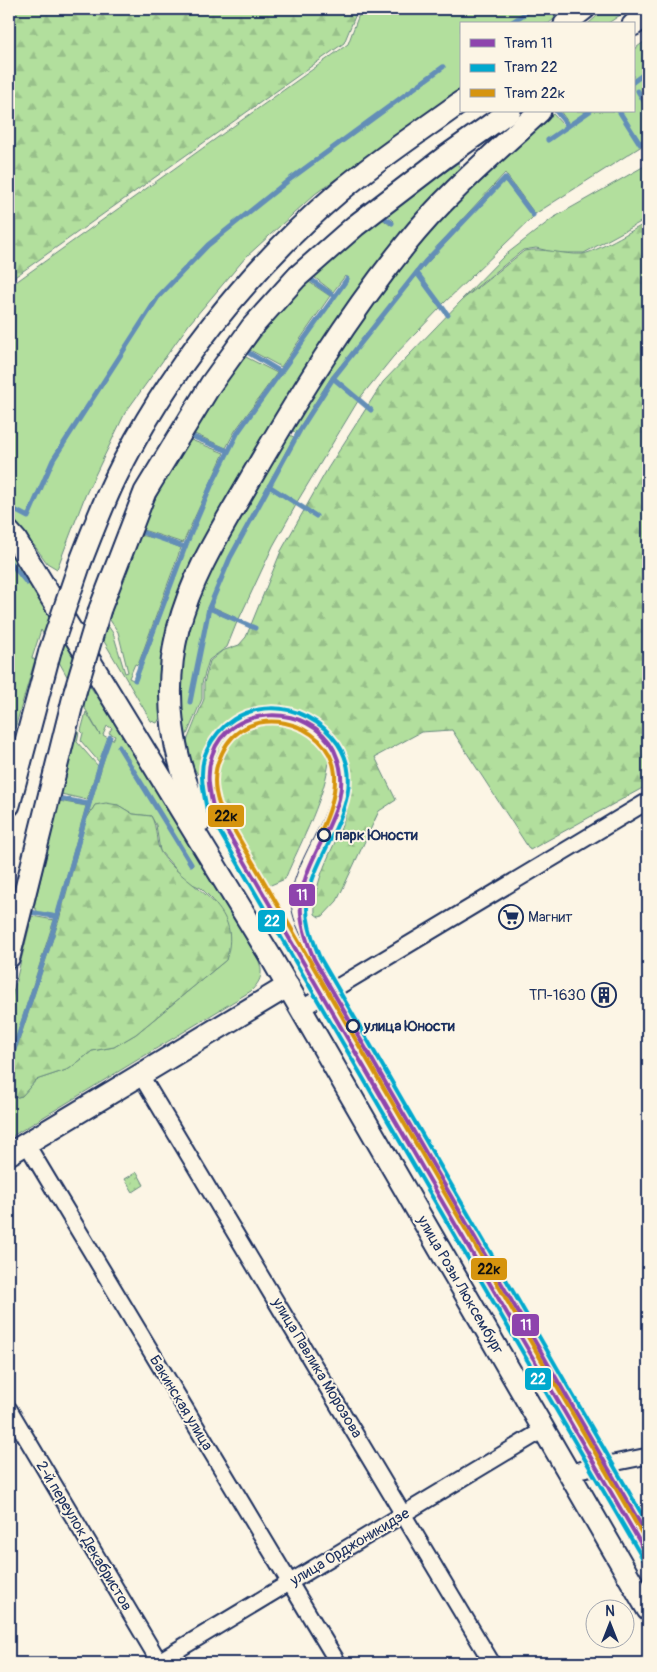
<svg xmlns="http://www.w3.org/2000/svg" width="657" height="1672" font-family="Pangolin,sans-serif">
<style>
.grass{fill:#b2df9d;stroke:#66877e;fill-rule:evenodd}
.forest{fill:url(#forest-firs);stroke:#66877e}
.park{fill:url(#park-dots);stroke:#66877e}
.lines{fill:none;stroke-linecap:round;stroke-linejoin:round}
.stream{stroke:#638eb7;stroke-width:5}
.minor-casing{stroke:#1b2f5e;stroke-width:19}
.secondary-casing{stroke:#1b2f5e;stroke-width:25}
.minor{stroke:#fcf5e5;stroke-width:15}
.secondary{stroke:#fcf5e5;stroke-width:21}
.tram{stroke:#1b2f5e;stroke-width:1}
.secondary-bridge-casing{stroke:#1b2f5e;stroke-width:25;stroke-linecap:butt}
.secondary-bridge{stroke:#fcf5e5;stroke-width:21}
.tram-1-casing{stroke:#fcf5e5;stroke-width:8}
.tram-2-casing{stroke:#fcf5e5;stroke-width:8}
.tram-3-casing{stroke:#fcf5e5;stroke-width:8}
.tram-1{stroke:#8e44ad;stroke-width:4}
.tram-2{stroke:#00a9ce;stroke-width:4}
.tram-3{stroke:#d6940e;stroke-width:4}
.stop-dot{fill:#fcf5e5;stroke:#1b2f5e;stroke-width:2.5}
.labels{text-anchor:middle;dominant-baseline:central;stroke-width:4;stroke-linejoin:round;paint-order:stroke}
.stop-label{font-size:15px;font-weight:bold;fill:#1b2f5e;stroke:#fcf5e5;text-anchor:start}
.poi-label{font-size:15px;fill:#1b2f5e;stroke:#fcf5e5;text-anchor:start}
.street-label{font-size:15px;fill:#1b2f5e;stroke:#fcf5e5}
.line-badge{stroke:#fcf5e5;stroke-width:2}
.badge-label{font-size:14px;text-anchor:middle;font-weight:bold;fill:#fff}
.pale-badge-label{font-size:14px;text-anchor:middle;font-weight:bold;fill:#111}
</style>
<defs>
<pattern id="forest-firs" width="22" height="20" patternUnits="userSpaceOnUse" patternTransform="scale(1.25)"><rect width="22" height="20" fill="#b2df9d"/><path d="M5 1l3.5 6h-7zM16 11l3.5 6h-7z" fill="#98c08a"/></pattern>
<pattern id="park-dots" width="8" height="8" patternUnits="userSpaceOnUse" patternTransform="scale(1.25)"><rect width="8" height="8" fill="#b2df9d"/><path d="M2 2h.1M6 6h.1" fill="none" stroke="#98c08a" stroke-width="1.8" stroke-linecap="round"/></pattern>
</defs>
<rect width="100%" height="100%" fill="#fcf5e5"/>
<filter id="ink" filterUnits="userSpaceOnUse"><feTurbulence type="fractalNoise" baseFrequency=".02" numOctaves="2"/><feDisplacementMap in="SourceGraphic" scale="10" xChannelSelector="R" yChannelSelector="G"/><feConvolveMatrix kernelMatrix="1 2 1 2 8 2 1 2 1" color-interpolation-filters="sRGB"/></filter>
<g filter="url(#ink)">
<g class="grass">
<path d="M361 9H566L548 24H461V88L315 194 246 257 190 323 125 413 85 496 57 569 47 563 34 545 9 521V287L348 44Z"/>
<path d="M605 9H629L607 24H588Z"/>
<path d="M648 39V142L535 214 505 173 424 261 397 297 394 296 392 299 394 301 332 376 296 433 290 429C306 403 321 376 337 351 394 261 470 180 553 114L563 125 568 122 560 111H633V50Z"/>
<path d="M458 163 462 170 433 199 169 626 161 668 160 718 157 723 151 721 102 638 106 623 113 633 125 673 128 672 118 632 108 617 139 535 159 539 181 548 138 665 135 664 129 678 135 681 148 651 186 547 212 486 239 432 349 278 345 276 333 292 314 277 381 218 390 225 394 221 386 214Z"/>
<path d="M648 164V218L584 253H557L536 248 523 250 462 299 504 256 553 218Z"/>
<path d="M504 180 533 217 442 305 418 273Z"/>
<path d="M417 275 441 307 393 357 359 399 334 377Z"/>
<path d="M309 282 330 296 281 367 250 350 282 310Z"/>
<path d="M244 356 277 373 235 431 226 448 190 432Z"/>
<path d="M333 380 358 401 297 502 270 485 301 430Z"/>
<path d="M287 434 294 437 230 555 208 606 189 702H191L210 610 237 622 227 647 209 660 202 683V699L183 744C177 702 178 653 192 612 215 549 254 491 287 434Z"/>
<path d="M186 438 224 453 183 543 140 529Z"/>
<path d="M269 488 296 505 273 546 239 619 211 606 231 559Z"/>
<path d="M9 543 92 689 127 742 258 959C264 973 261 981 251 991L9 1138V1099L22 1096 36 1080 69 1069 92 1051 114 1047 136 1034 226 960 213 900 201 888 186 881 160 851 156 825 151 816 133 814 118 805H95L86 820 110 739 113 740 115 736 109 733 112 728 107 726 103 735 108 738 99 762 81 741 83 733 81 731 86 712 100 735 41 630 32 658 35 660 9 748ZM119 745 193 865 192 866 117 747Z"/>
<path d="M76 730 79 732 77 742 98 766 87 800 61 794Z"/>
<path d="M59 801 86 806 56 915 38 912 34 907Z"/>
<path d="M32 916 54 920 9 1060V1009Z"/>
</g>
<g class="forest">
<path d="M9 9H358L344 43 9 281Z"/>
<path d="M648 222V785L530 850 452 730 421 732 375 757 396 800 379 811 337 901 323 916 319 917 315 914C312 853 371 819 340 752L330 754C326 797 302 839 285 879L266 887 255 874 208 786 197 773 190 761 187 741 204 699V683L210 661 222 651 239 645 246 637 281 551 328 468 383 382 462 300 524 251C543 247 562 255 582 254 595 253 634 229 648 222Z"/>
<path d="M106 803 118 805 133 814 151 816C158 828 155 843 161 853 186 890 245 902 226 960L136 1034 114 1047 92 1051 69 1069 36 1080 22 1096 9 1099V1071L59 920 86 820 95 805Z"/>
</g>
<path class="park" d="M137 1172 144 1185 133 1192 125 1179Z"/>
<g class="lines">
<g class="stream">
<path d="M509 24 532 9"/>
<path d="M633 82 648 71"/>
<path d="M638 91 648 108"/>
<path d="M556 111 568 126"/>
<path d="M619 111 640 144 644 141"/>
<path d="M548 140 590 111"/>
<path d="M382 216 392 223"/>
<path d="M417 273 448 315"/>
<path d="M313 281 334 296"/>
<path d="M249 353 281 372"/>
<path d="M333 378 371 410"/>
<path d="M191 436 228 451"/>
<path d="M269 486 316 516"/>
<path d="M9 507 28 517 53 460 158 297 208 245 289 180 443 67"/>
<path d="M141 532 185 547"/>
<path d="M9 561 27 583"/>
<path d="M209 608 255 628"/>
<path d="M135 680 185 547 211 486 238 432 347 279"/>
<path d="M190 702 209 608 230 558 300 430 334 377 425 262 505 178 533 215"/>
<path d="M119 747 191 864"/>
<path d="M58 798 88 804"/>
<path d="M30 912 57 917"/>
<path d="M9 1064 51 938 100 765 110 737"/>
</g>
<defs>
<g id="minor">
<path d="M301 1009 648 801"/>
<path d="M140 1074 492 1663"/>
<path d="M26 1143 338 1663"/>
<path d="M9 1409 160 1663"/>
<path d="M569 1472 648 1456"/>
<path d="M156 1663 543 1430"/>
</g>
<g id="secondary">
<path d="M565 24 584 9"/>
<path d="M633 25 648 14"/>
<path d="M9 532 16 540 272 959 648 1610"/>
<path d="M80 563C91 535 102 506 115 479 166 373 250 268 339 192 378 159 420 132 461 102"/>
<path d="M100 609 145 492 211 384 252 327 297 277 355 226 445 157 510 111"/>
<path d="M9 805 50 651"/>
<path d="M202 820C172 761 162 694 178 629 192 574 223 527 251 478 298 397 347 317 406 244 445 195 494 154 540 111"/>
<path d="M9 957 75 692"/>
<path d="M9 1154 288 986"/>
</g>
</defs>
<use href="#minor" class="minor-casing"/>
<use href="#secondary" class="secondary-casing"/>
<use href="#minor" class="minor"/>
<use href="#secondary" class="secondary"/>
<path class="tram" d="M213 807C206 774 223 734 258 726 276 722 294 725 309 736 371 782 292 849 291 900 291 923 308 947 317 967"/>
<defs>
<g id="secondary-bridge">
<path d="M50 651 80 563"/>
<path d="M75 692 100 609"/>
</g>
</defs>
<use href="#secondary-bridge" class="secondary-bridge-casing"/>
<use href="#secondary-bridge" class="secondary-bridge"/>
<defs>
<path id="tram-1" d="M648 1537 314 959C306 940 299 920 301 900 305 847 361 805 334 750 310 702 228 704 212 755 206 774 209 788 213 807L648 1556"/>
<path id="tram-2" d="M643 1559 207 810C203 790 198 769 207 750 233 695 305 696 338 744 372 795 316 848 308 897 304 917 312 938 319 956L648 1525"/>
<path id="tram-3" d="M320 833C329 815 336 795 335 774 330 719 245 700 222 753 213 770 213 786 219 804L648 1544"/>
</defs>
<use href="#tram-1" class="tram-1-casing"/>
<use href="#tram-2" class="tram-2-casing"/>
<use href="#tram-3" class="tram-3-casing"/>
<use href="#tram-1" class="tram-1"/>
<use href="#tram-2" class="tram-2"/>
<use href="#tram-3" class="tram-3"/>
</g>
</g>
<defs>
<symbol id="supermarket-ring" viewBox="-11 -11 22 22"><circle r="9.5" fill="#fcf5e5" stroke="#1b2f5e" stroke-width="1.5"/><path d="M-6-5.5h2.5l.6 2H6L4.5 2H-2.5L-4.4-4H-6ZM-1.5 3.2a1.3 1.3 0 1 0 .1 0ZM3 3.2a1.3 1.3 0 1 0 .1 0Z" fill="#1b2f5e"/></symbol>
<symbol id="building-ring" viewBox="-11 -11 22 22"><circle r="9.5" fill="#fcf5e5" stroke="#1b2f5e" stroke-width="1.5"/><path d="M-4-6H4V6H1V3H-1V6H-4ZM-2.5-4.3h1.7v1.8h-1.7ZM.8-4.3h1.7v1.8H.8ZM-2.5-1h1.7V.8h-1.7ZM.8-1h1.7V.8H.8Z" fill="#1b2f5e"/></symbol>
</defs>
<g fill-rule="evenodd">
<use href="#supermarket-ring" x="497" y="903" width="28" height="28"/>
<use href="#building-ring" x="590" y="981" width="28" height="28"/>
</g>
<g class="stop-dot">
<circle cx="324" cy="835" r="6"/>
<circle cx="353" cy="1026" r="6"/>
</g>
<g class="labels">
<g class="stop-label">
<text x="335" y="835">парк Юности</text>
<text x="364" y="1026">улица Юности</text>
</g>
<g class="poi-label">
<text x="528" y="917">Магнит</text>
<text x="586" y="995" text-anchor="end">ТП-1630</text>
</g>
<g class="street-label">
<text transform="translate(460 1285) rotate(60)">улица Розы Люксембург</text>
<text transform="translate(317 1368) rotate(59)">улица Павлика Морозова</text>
<text transform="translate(181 1403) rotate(59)">Бакинская улица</text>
<text transform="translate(84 1536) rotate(59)">2-й переулок Декабристов</text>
<text transform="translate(350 1547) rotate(-31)">улица Орджоникидзе</text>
</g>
</g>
<g class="line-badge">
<rect x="207" y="804" width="38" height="24" rx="5" fill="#d6940e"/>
<rect x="288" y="883" width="28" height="24" rx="5" fill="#8e44ad"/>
<rect x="257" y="909" width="29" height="24" rx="5" fill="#00a9ce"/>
<rect x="470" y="1257" width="38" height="24" rx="5" fill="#d6940e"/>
<rect x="511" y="1313" width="29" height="24" rx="5" fill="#8e44ad"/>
<rect x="524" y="1367" width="28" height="24" rx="5" fill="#00a9ce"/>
</g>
<g class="badge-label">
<text x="302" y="900">11</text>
<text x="272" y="926">22</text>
<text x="526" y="1330">11</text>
<text x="538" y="1384">22</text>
</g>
<g class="pale-badge-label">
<text x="226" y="821">22к</text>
<text x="489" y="1274">22к</text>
</g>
<rect width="657" height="1672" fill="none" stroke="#fcf5e5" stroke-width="30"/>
<rect x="15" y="15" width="627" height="1642" fill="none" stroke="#1b2f5e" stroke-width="2" filter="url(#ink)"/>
<rect x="460" y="22" width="175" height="90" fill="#fcf5e5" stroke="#a2a6af"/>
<rect x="470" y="39" width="25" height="8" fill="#8e44ad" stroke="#a2a6af"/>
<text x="504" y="48" font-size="15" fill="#1b2f5e">Tram 11</text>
<rect x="470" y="64" width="25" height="8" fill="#00a9ce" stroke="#a2a6af"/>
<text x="504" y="72" font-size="15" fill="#1b2f5e">Tram 22</text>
<rect x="470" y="89" width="25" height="8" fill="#d6940e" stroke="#a2a6af"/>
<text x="504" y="98" font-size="15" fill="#1b2f5e">Tram 22к</text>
<g transform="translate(610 1624)"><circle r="24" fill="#fcf5e5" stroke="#a2a6af"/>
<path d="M0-4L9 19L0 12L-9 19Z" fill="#1b2f5e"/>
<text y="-8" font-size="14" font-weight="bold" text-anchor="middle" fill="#1b2f5e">N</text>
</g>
</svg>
